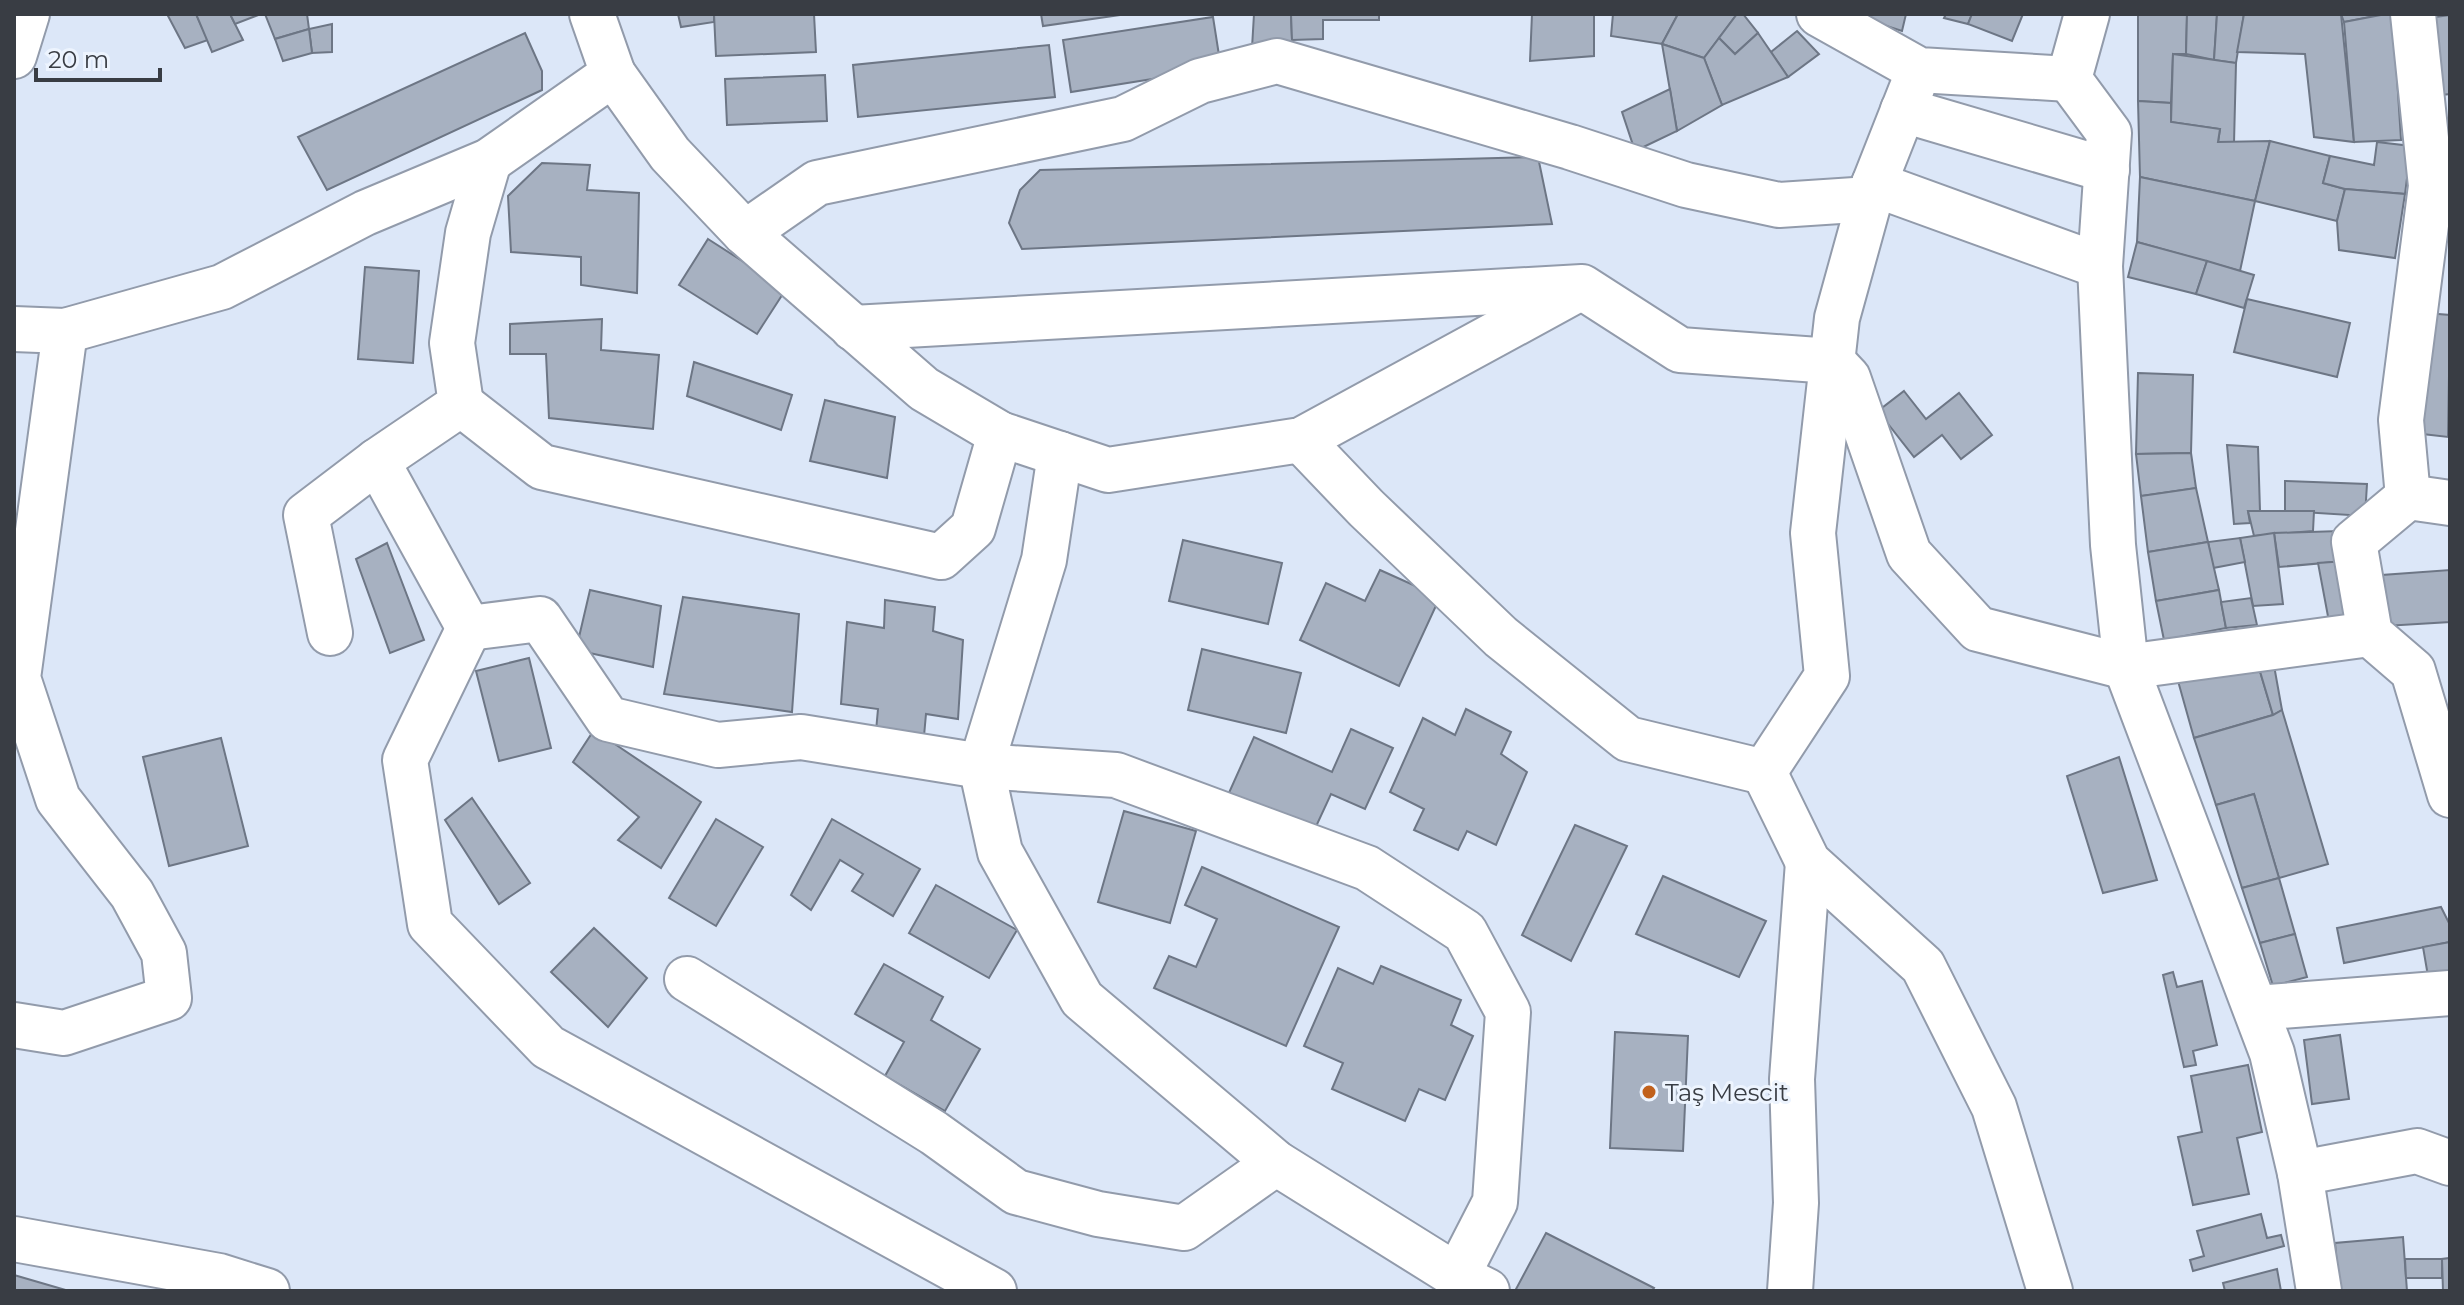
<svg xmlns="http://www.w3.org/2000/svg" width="2464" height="1305" font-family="Montserrat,sans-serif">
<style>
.building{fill:#a7b1c1;stroke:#6d7685;stroke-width:2}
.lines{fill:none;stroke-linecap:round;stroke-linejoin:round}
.minor-casing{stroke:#929bab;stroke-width:48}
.minor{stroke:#fff;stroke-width:44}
.poi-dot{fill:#c1611c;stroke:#edf4fe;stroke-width:3}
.labels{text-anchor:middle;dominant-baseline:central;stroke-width:6;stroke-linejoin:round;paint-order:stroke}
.poi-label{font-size:24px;fill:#393d44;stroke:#edf4fe;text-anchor:start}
</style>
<rect width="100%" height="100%" fill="#dce7f8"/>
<g class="building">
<path d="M167 14H196L208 40 185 48Z"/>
<path d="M196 14H230L243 40 212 52Z"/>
<path d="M230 14H261L235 24Z"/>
<path d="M265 14H307L309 29 275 39Z"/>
<path d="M678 14H714V22L681 27Z"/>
<path d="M714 14H814L816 52 716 56Z"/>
<path d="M1041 14H1127L1043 26Z"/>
<path d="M1254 14 1291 15 1292 40 1288 47 1252 48Z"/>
<path d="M1379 14V20H1323V39L1292 40 1291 14Z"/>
<path d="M1532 14H1594V56L1530 61Z"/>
<path d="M1613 14H1678L1662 44 1611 36Z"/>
<path d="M1678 14H1737L1704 58 1662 44Z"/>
<path d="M1737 14H1743L1758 33 1735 54 1719 38Z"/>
<path d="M1866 14H1906L1902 31 1862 18Z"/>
<path d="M1946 14H1972L1968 24 1944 18Z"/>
<path d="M1972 14H2023L2012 41 1968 24Z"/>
<path d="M2138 14H2187L2186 54H2173L2171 103 2138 101Z"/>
<path d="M2187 14H2217L2214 60 2186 54Z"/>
<path d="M2217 14H2244L2236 63 2214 60Z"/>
<path d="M2244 14H2341L2354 142 2314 137 2305 54 2237 52Z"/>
<path d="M2341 14H2386L2344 22Z"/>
<path d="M2386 14H2393L2401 140 2354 142 2344 22Z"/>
<path d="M2450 15V94L2432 96 2428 18Z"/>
<path d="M1213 17 1221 68 1071 92 1063 40Z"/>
<path d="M332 24V52L312 53 309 29Z"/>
<path d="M309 29 312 53 283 61 275 39Z"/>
<path d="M1797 31 1819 54 1788 77 1771 52Z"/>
<path d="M525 33 542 71V90L327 190 298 137Z"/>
<path d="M1758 33 1788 77 1722 105 1704 58 1719 38 1735 54Z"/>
<path d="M1662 44 1704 58 1722 105 1677 131Z"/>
<path d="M1049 45 1055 97 858 117 853 65Z"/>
<path d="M2173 54 2236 63 2234 143 2218 142 2220 129 2171 122Z"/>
<path d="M825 75 827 121 727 125 725 79Z"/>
<path d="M1670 89 1677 131 1635 151 1622 112Z"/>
<path d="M2138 101 2171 103V122L2220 129 2218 142 2270 141 2255 201 2140 177Z"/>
<path d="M2270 141 2330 156 2323 183 2345 189 2337 221 2255 201Z"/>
<path d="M2377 142 2411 146 2405 194 2345 189 2323 183 2330 156 2374 165Z"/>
<path d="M1538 157 1552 224 1022 249 1009 223 1020 190 1040 170Z"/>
<path d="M542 163 590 165 587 190 639 193 637 293 581 285V257L511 252 508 196Z"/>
<path d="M2140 177 2255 201 2240 271 2137 242Z"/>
<path d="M2345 189 2405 194 2395 258 2339 250 2337 221Z"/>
<path d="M708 239 786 289 757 334 679 285Z"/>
<path d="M2137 242 2207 261 2196 294 2128 277Z"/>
<path d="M2207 261 2254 275 2244 308 2196 294Z"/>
<path d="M365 267 419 271 413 363 358 359Z"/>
<path d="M2247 299 2350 323 2337 377 2234 352Z"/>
<path d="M2426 313 2450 315 2448 437 2414 433Z"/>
<path d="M602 319 601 350 659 355 653 429 549 418 546 354H510V324Z"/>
<path d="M694 362 792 395 781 430 687 396Z"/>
<path d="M2138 373 2193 375 2191 453 2136 454Z"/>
<path d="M1904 391 1926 419 1959 393 1992 435 1961 459 1942 435 1914 457 1878 411Z"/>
<path d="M825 400 895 417 887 478 810 461Z"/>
<path d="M2227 445 2258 447 2260 511H2248L2250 523 2234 524Z"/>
<path d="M2191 453 2196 488 2141 496 2136 454Z"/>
<path d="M2285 481 2367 484 2365 516 2285 511Z"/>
<path d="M2196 488 2208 542 2148 552 2141 496Z"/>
<path d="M2248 511H2314L2313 531 2254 536Z"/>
<path d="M2340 531 2346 561 2279 567 2274 533Z"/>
<path d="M2274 533 2283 604 2253 606 2240 538Z"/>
<path d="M2240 538 2245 562 2213 568 2208 542Z"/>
<path d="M1183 540 1282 563 1268 624 1169 601Z"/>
<path d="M2208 542 2219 590 2156 601 2148 552Z"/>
<path d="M387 543 424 640 390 653 356 559Z"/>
<path d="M2346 561 2358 622 2330 627 2318 563Z"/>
<path d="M1380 570 1440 597 1399 686 1300 640 1326 583 1365 601Z"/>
<path d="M2450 570V622L2385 626 2382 575Z"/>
<path d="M590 590 661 606 653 667 576 650Z"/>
<path d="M2219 590 2226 628 2164 640 2156 601Z"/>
<path d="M683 597 799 614 792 712 664 694Z"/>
<path d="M2251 598 2257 625 2226 628 2221 602Z"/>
<path d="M885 600 935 607 933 631 963 640 958 719 926 714 924 736 876 731 878 709 841 704 847 622 884 628Z"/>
<path d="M1202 649 1301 673 1286 733 1188 710Z"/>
<path d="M529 658 551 748 499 761 476 671Z"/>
<path d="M2256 658 2273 715 2194 738 2178 681Z"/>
<path d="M2256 658 2273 660 2282 710 2273 715Z"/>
<path d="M1466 709 1511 732 1501 754 1527 772 1496 845 1467 831 1458 850 1414 830 1424 809 1390 792 1423 718 1455 735Z"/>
<path d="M2282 710 2328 864 2279 878 2254 794 2216 805 2194 738 2273 715Z"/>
<path d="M1351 729 1393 748 1365 809 1331 794 1313 833 1228 795 1254 737 1332 772Z"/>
<path d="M594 730 701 802 661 868 618 840 639 817 573 762Z"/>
<path d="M221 738 248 846 169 866 143 757Z"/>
<path d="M2119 757 2157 880 2103 893 2067 776Z"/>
<path d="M2254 794 2279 878 2242 888 2216 805Z"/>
<path d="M472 798 530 883 499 904 445 820Z"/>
<path d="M1124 811 1196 831 1170 923 1098 902Z"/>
<path d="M716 819 763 847 716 926 669 898Z"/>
<path d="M832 819 920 869 893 916 852 891 863 874 840 860 811 910 791 895Z"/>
<path d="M1575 825 1627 846 1571 961 1522 935Z"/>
<path d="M1202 867 1339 927 1286 1046 1154 988 1169 956 1196 967 1217 919 1185 905Z"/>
<path d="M1663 876 1766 921 1739 977 1636 934Z"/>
<path d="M2279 878 2295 934 2260 943 2242 888Z"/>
<path d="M936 885 1017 930 989 978 909 933Z"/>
<path d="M2441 907 2450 925V942L2344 963 2337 928Z"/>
<path d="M594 928 647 978 608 1027 551 972Z"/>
<path d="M2295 934 2307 977 2273 986 2260 943Z"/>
<path d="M2450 942V972L2428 976 2423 947Z"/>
<path d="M884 964 943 997 931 1020 980 1049 945 1111 885 1076 904 1042 855 1014Z"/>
<path d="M1381 966 1461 1000 1451 1025 1473 1036 1445 1100 1419 1089 1405 1121 1332 1089 1343 1063 1304 1046 1338 968 1373 984Z"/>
<path d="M2173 972 2177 987 2202 981 2217 1045 2193 1051 2196 1065 2184 1067 2163 975Z"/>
<path d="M1615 1032 1688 1036 1683 1151 1610 1148Z"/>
<path d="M2340 1035 2349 1099 2312 1104 2304 1040Z"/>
<path d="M2248 1065 2262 1132 2237 1138 2249 1194 2193 1205 2178 1137 2202 1132 2191 1076Z"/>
<path d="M2261 1214 2267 1238 2281 1235 2284 1246 2193 1271 2190 1260 2204 1256 2197 1231Z"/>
<path d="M1546 1233 1654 1288 1652 1291H1515Z"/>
<path d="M2403 1237 2407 1291H2339L2335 1243Z"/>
<path d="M2450 1258V1291H2443L2442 1259Z"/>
<path d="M2405 1259H2442V1278H2406Z"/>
<path d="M2277 1269 2281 1291H2225L2223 1283Z"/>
<path d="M14 1275 69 1291H14Z"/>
</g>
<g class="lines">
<defs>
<g id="minor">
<path d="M1819 14 1919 70 2069 79 2087 14"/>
<path d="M2413 14 2431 186 2401 420 2408 497 2354 542 2370 634 2413 671 2450 795"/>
<path d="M14 56 27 14"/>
<path d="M613 74 670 154 745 233 924 389 1000 434 1108 470 1301 440 1571 293"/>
<path d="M2069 79 2109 133 2100 266 2113 545 2126 667 2272 1053 2300 1173 2319 1291"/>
<path d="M1903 110 2107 170"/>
<path d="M1874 184 2100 266"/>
<path d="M745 233 817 183 1123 119 1200 81 1277 61 1570 147 1686 185 1779 205 1870 199"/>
<path d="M853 328 1582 287 1680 350 1832 361 1848 378 1909 554 1978 629 2126 667 2370 634"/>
<path d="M14 329 65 331 222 287 365 213 489 161 613 74 592 14"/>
<path d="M461 404 542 467 941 557 973 528 1000 434"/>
<path d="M1301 440 1366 508 1501 637 1628 739 1764 772"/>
<path d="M1060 454 1044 560 981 766 1000 852 1082 999 1276 1163 1457 1276 1487 1291"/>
<path d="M377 461 469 628"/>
<path d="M2408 497 2450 503"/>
<path d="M469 628 540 619 608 719 718 745 801 737 981 766 1116 775 1367 868 1465 932 1508 1012 1495 1202 1457 1276"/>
<path d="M469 628 405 760 430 924 548 1047 994 1291"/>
<path d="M330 633 306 515 377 461 461 404 452 343 468 233 489 161"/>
<path d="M1764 772 1827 676 1813 533 1837 318 1874 184 1919 70"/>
<path d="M1764 772 1808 862 1923 966 1994 1107 2050 1291"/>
<path d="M687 979 934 1133 1016 1192 1098 1214 1184 1228 1276 1163"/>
<path d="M2256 1008 2450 993"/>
<path d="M14 1025 64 1033 169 998 164 953 132 894 58 799 18 678 65 331"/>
<path d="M2300 1173 2417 1151 2450 1163"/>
<path d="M14 1239 219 1276 267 1291"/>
<path d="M1790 1291 1796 1203 1792 1079 1808 862"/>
</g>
</defs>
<use href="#minor" class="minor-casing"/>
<use href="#minor" class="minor"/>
</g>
<circle class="poi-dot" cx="1649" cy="1092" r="8"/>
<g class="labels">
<g class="poi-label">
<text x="1665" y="1092">Taş Mescit</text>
</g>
</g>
<rect width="2464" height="1305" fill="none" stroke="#393d44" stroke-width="32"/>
<path d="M36 68v12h124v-12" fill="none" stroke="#393d44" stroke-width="4"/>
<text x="48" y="68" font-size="24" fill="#393d44" stroke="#edf4fe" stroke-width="6" paint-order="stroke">20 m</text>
</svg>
